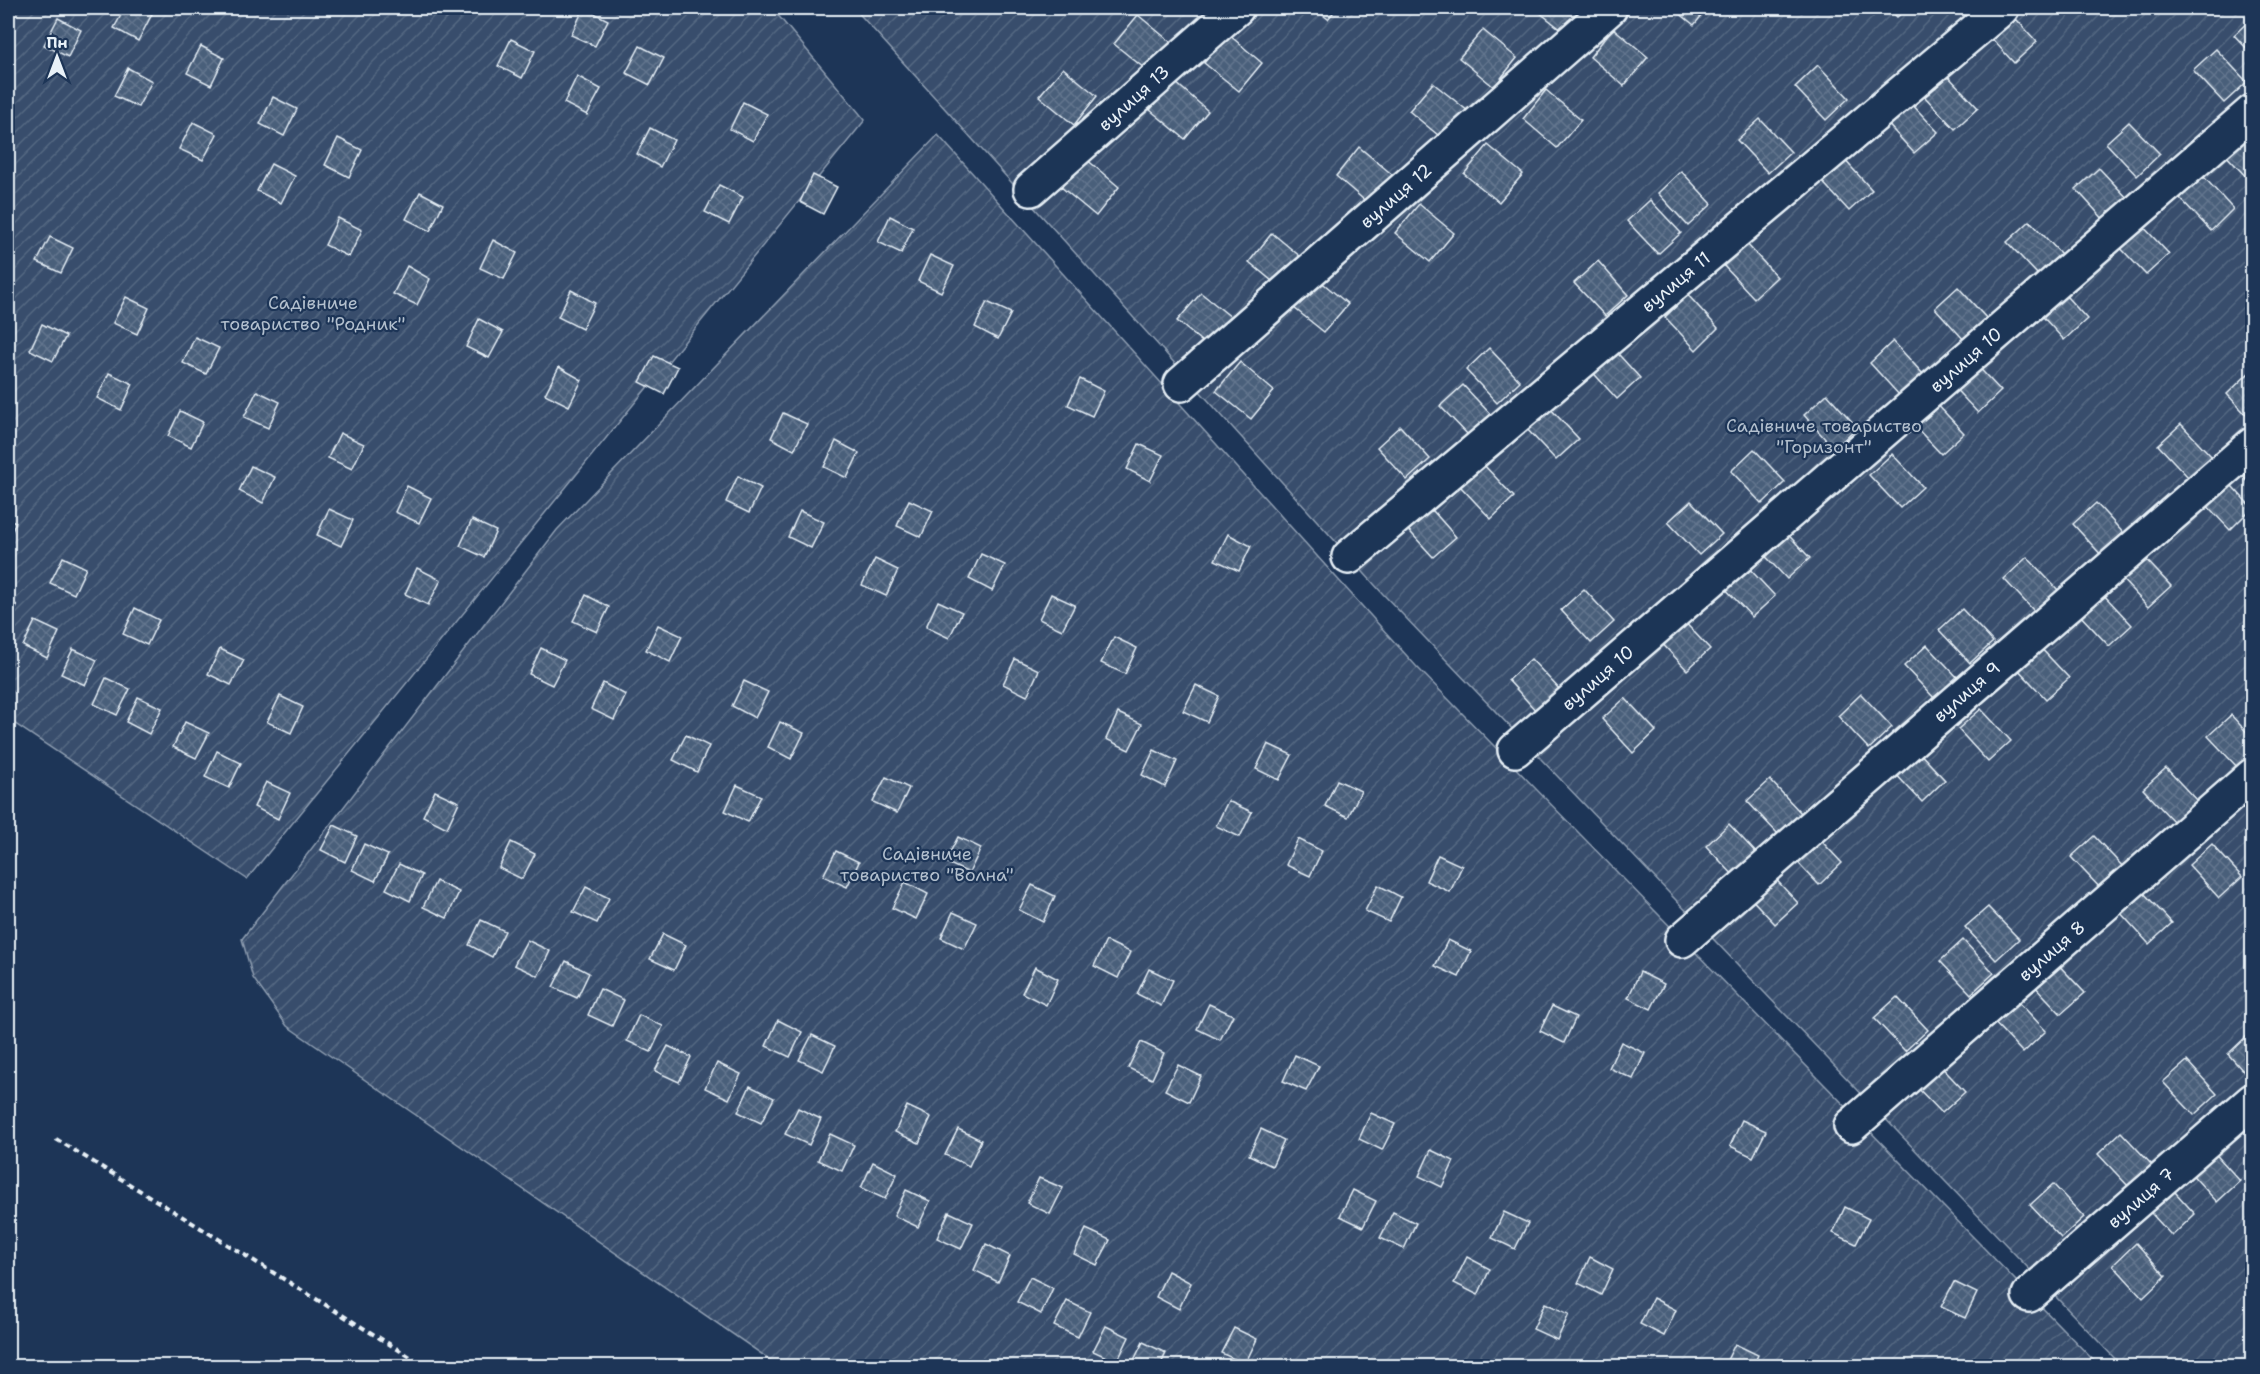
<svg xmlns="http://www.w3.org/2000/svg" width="2260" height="1374" font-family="'Shantell Sans',sans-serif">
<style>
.garden{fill:url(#garden-furrows);stroke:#909fb2;stroke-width:1.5}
.building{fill:url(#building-cross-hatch);stroke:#e8f1f8;stroke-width:1.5}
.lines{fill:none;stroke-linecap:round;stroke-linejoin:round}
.minor-casing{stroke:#e8f1f8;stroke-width:38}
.path{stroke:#e8f1f8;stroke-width:4;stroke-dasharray:6 4.5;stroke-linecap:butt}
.minor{stroke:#1d3557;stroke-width:33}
.labels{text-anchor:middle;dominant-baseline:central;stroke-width:4.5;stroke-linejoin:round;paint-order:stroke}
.street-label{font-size:18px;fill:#e8f1f8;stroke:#1d3557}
.park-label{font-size:18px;fill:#b3c0ce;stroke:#1d3557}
</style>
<defs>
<pattern id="garden-furrows" width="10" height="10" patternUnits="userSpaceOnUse" patternTransform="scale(1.5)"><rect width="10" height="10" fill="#374d6c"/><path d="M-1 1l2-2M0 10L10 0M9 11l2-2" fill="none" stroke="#546782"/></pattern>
<pattern id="building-cross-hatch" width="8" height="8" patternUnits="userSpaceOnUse" patternTransform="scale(1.5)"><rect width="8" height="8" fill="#495e7a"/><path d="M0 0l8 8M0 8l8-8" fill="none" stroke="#63768e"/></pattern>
</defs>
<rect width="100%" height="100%" fill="#1d3557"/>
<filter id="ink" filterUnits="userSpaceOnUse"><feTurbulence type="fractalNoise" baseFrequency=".0167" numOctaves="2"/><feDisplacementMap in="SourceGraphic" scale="12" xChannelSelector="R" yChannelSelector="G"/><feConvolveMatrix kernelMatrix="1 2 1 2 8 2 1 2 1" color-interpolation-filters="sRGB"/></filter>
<g filter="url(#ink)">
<g class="garden">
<path d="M8 8H772L865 120 247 879 8 719Z"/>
<path d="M854 8H2252V1366H2122L1383 594Z"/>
<path d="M938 135 1416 666 2099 1366H779L287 1026 253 978 242 939 557 530Z"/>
</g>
<g class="building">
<path d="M125 8H140L152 14 138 41 114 28Z"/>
<path d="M426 8H453L447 18Z"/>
<path d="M584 8 608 20 595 46 571 35Z"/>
<path d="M1314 8H1337L1328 19Z"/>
<path d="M1534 8H1590L1568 35Z"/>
<path d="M1673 8H1708L1694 25Z"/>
<path d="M1888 8H1908L1897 17Z"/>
<path d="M2007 9 2037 42 2014 63 1984 30Z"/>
<path d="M1138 15 1173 44 1149 72 1114 44Z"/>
<path d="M58 18 81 30 68 57 44 45Z"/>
<path d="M2252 18V54L2234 35Z"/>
<path d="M1613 28 1648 57 1624 86 1590 57Z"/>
<path d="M1483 30 1517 58 1494 87 1459 58Z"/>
<path d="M1228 34 1262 63 1239 91 1204 63Z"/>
<path d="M511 39 535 51 522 78 498 66Z"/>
<path d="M201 46 224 58 211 85 187 73Z"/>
<path d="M640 46 664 58 650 85 626 73Z"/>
<path d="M2216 49 2247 82 2224 103 2193 70Z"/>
<path d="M1818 65 1849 98 1826 120 1795 87Z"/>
<path d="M128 68 152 81 138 107 114 96Z"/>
<path d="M1063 68 1097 96 1074 125 1039 96Z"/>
<path d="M1947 75 1978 108 1955 129 1924 96Z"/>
<path d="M577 76 601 89 587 115 564 103Z"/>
<path d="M1174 81 1208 111 1185 139 1150 110Z"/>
<path d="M1433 83 1468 111 1444 140 1409 111Z"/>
<path d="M1546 90 1581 120 1557 148 1523 119Z"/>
<path d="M273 97 297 109 284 136 260 124Z"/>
<path d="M1907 99 1938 132 1914 153 1884 120Z"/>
<path d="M743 102 767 114 753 141 730 129Z"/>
<path d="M1760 119 1791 152 1768 173 1737 140Z"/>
<path d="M193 122 217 134 203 160 179 149Z"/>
<path d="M2129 122 2160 154 2137 176 2106 143Z"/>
<path d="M650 128 674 140 660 167 637 154Z"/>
<path d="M2245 129 2252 137V183L2222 151Z"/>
<path d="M338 138 362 150 349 177 325 165Z"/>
<path d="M1488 145 1523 174 1499 202 1464 174Z"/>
<path d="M1359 147 1394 176 1370 205 1336 176Z"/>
<path d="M1842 157 1872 190 1849 211 1819 178Z"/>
<path d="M1085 158 1119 187 1096 216 1061 187Z"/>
<path d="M271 164 295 176 281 203 257 191Z"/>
<path d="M2099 168 2130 201 2106 222 2076 189Z"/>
<path d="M1681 171 1712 204 1688 226 1658 193Z"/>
<path d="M813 175 837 187 823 214 800 202Z"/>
<path d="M2203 176 2233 209 2211 231 2180 198Z"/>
<path d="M719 185 743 197 729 224 705 212Z"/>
<path d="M420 192 443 204 430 231 406 219Z"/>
<path d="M1650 200 1681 233 1658 254 1627 221Z"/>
<path d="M1419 204 1454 233 1430 262 1395 233Z"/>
<path d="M890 216 913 228 901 253 878 242Z"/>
<path d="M338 218 362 230 349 257 325 245Z"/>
<path d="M2030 221 2061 254 2038 275 2007 242Z"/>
<path d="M2138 221 2169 254 2146 275 2115 242Z"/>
<path d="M1272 233 1307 262 1283 290 1249 262Z"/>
<path d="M50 237 73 248 61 273 37 262Z"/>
<path d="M493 240 517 253 504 279 480 268Z"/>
<path d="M1747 244 1777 277 1754 298 1723 265Z"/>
<path d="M930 255 954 266 941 292 918 281Z"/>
<path d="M1598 261 1628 295 1605 316 1574 283Z"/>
<path d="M407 266 430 279 417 305 393 294Z"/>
<path d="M1313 275 1348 304 1324 332 1289 304Z"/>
<path d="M2057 286 2087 319 2064 340 2034 307Z"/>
<path d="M1958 287 1988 320 1965 341 1935 308Z"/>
<path d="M571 290 595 303 582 329 558 317Z"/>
<path d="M1201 293 1236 321 1212 350 1177 321Z"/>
<path d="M1688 295 1718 328 1696 350 1665 317Z"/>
<path d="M126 297 149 308 137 334 113 323Z"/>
<path d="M987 302 1011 313 998 339 975 327Z"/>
<path d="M479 319 503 332 489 358 466 347Z"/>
<path d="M42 324 66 336 53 361 30 350Z"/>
<path d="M195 337 219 348 206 374 183 363Z"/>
<path d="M1893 341 1923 374 1900 396 1870 363Z"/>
<path d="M1610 345 1640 378 1617 399 1587 366Z"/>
<path d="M1489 348 1520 381 1497 403 1466 370Z"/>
<path d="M654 356 678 367 664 394 640 382Z"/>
<path d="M1970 358 2001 391 1978 413 1947 380Z"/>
<path d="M1240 362 1274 391 1251 419 1216 391Z"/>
<path d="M559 367 582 380 569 406 545 394Z"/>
<path d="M2250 372 2252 375V421L2227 394Z"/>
<path d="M109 373 133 384 121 410 97 398Z"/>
<path d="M1080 379 1104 391 1092 416 1068 405Z"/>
<path d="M1463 385 1494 418 1471 438 1440 406Z"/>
<path d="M257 391 280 402 268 428 244 417Z"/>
<path d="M1827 394 1857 427 1834 449 1804 415Z"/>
<path d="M1933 400 1964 433 1941 454 1910 421Z"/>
<path d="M1548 406 1579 439 1556 460 1525 427Z"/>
<path d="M180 411 203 422 191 447 168 436Z"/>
<path d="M783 413 807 424 794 450 771 438Z"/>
<path d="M2181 424 2212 457 2189 478 2158 445Z"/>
<path d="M1400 426 1430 459 1407 480 1377 447Z"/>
<path d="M340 433 364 444 352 469 328 458Z"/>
<path d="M836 441 859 453 847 478 824 467Z"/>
<path d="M1139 444 1163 455 1150 481 1127 469Z"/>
<path d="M1754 449 1785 482 1762 504 1731 471Z"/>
<path d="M1892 454 1923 487 1900 508 1869 475Z"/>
<path d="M2252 460V486L2239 472Z"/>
<path d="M1483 464 1514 497 1491 519 1460 486Z"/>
<path d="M251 466 275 477 263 503 239 491Z"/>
<path d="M738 476 761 488 749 513 726 502Z"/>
<path d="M2223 476 2252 508 2230 530 2199 497Z"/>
<path d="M407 486 431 498 419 523 395 512Z"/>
<path d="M909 500 933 511 921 537 897 526Z"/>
<path d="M1691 501 1722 534 1699 555 1668 522Z"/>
<path d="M1426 503 1456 537 1433 557 1403 524Z"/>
<path d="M2096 503 2126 536 2103 557 2073 524Z"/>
<path d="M329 509 353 520 341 546 317 535Z"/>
<path d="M800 511 824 522 811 548 788 537Z"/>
<path d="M8 519 16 522 8 540Z"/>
<path d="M472 520 496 531 484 557 460 546Z"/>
<path d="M1779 525 1810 558 1787 579 1756 546Z"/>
<path d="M1228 534 1251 546 1239 571 1215 560Z"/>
<path d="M2140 553 2171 586 2148 607 2117 574Z"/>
<path d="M981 554 1005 565 992 591 969 579Z"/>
<path d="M63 557 86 568 74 594 50 583Z"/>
<path d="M2027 557 2058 590 2035 612 2004 579Z"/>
<path d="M875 559 898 570 886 596 862 585Z"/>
<path d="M1744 563 1775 596 1752 617 1721 584Z"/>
<path d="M417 568 441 580 428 605 405 594Z"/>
<path d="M1584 589 1614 622 1591 643 1561 610Z"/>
<path d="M2101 592 2132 625 2109 646 2078 613Z"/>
<path d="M1051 594 1075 605 1062 630 1039 619Z"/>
<path d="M586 595 609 607 597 632 573 621Z"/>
<path d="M8 600 17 605 8 624Z"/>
<path d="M938 601 962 612 949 638 926 627Z"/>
<path d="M135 608 159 620 147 645 123 634Z"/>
<path d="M1962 609 1993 642 1970 663 1939 630Z"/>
<path d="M1679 616 1710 649 1687 670 1656 637Z"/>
<path d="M35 621 59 632 47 658 23 646Z"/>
<path d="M658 625 682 636 670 662 646 650Z"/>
<path d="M1114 637 1137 648 1125 674 1101 663Z"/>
<path d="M1927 645 1958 678 1935 699 1904 666Z"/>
<path d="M2038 645 2069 678 2046 699 2015 666Z"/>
<path d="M541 648 565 660 552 685 529 674Z"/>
<path d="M73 649 97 660 85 685 61 674Z"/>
<path d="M220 649 244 660 231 685 208 674Z"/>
<path d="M1015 659 1039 670 1027 696 1003 684Z"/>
<path d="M1531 659 1562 692 1538 713 1508 680Z"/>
<path d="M106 678 130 689 117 715 94 704Z"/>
<path d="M744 681 768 692 755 718 732 706Z"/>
<path d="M603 683 626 695 614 720 591 709Z"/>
<path d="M1196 685 1219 696 1207 722 1183 711Z"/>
<path d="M1861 694 1892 727 1869 749 1838 716Z"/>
<path d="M280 696 303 707 291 733 267 722Z"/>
<path d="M138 697 162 708 149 734 126 722Z"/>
<path d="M1625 698 1656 731 1633 753 1602 719Z"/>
<path d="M1981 709 2011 741 1988 762 1958 729Z"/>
<path d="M1118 713 1142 724 1129 750 1106 739Z"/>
<path d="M2231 715 2252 738V756L2239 769 2208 736Z"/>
<path d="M185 722 209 733 196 758 173 747Z"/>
<path d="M780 722 804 733 791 759 768 747Z"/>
<path d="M686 735 709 746 697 772 673 760Z"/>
<path d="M1268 744 1292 755 1279 780 1256 769Z"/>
<path d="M1914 747 1945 780 1922 802 1891 769Z"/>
<path d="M1154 750 1177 761 1165 787 1142 775Z"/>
<path d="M217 751 241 763 229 788 205 777Z"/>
<path d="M2166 768 2197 801 2174 822 2143 789Z"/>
<path d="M886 777 909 788 897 813 873 802Z"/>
<path d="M1337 780 1361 791 1348 817 1325 806Z"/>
<path d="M1770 780 1801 813 1778 834 1747 801Z"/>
<path d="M266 782 290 793 278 819 254 807Z"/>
<path d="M737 785 761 796 748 822 725 811Z"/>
<path d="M435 791 459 802 447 828 423 816Z"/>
<path d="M2252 797V810L2246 803Z"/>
<path d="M1228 801 1252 812 1240 837 1216 826Z"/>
<path d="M1729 824 1760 857 1737 879 1706 846Z"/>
<path d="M334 825 357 836 345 862 321 850Z"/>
<path d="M1811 830 1842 863 1819 885 1788 852Z"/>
<path d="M2094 836 2125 869 2102 890 2071 857Z"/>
<path d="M958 837 981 848 969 873 945 862Z"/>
<path d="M1298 839 1322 851 1310 876 1286 865Z"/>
<path d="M511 842 535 854 522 879 499 868Z"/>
<path d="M364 844 388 855 375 881 352 870Z"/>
<path d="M2212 844 2242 877 2219 898 2189 865Z"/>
<path d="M836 851 859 862 847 887 823 876Z"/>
<path d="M1438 855 1462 866 1450 892 1426 881Z"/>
<path d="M399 864 422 875 410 901 386 889Z"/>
<path d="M1767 870 1798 903 1775 924 1744 891Z"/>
<path d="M436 881 459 892 447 918 423 907Z"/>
<path d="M905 882 928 894 916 919 892 908Z"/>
<path d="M1032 885 1055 896 1043 922 1019 910Z"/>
<path d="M1378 885 1401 897 1389 922 1365 911Z"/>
<path d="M586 887 609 898 597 923 573 912Z"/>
<path d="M2141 890 2172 923 2149 944 2118 910Z"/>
<path d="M1988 907 2019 939 1996 960 1965 927Z"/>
<path d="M953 912 977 923 964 949 941 938Z"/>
<path d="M481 920 505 931 492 957 469 945Z"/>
<path d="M663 934 686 945 674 970 650 959Z"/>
<path d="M527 940 550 951 538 976 514 965Z"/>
<path d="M1448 940 1471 951 1459 977 1435 966Z"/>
<path d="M1963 940 1994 973 1971 994 1940 961Z"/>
<path d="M1106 941 1130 952 1118 978 1094 966Z"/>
<path d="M2054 960 2085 993 2061 1014 2031 982Z"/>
<path d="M566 961 589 973 577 998 553 987Z"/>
<path d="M1035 967 1058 979 1046 1005 1022 993Z"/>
<path d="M1149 969 1173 980 1161 1006 1137 994Z"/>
<path d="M1640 972 1664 984 1651 1009 1628 998Z"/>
<path d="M600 989 624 1000 612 1026 588 1015Z"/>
<path d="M1897 997 1928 1030 1905 1051 1874 1018Z"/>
<path d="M2015 998 2046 1031 2023 1053 1992 1020Z"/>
<path d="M1209 1004 1233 1015 1220 1040 1197 1029Z"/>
<path d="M1552 1006 1576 1017 1564 1043 1540 1031Z"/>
<path d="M639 1015 663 1026 651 1052 627 1041Z"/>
<path d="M778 1020 802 1032 790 1057 766 1046Z"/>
<path d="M2250 1033 2252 1035V1081L2228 1054Z"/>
<path d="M812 1035 835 1046 823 1071 799 1060Z"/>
<path d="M1141 1042 1164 1053 1152 1079 1128 1068Z"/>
<path d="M1621 1042 1645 1053 1633 1079 1609 1068Z"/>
<path d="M668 1046 691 1057 679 1082 655 1071Z"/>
<path d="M1295 1055 1319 1066 1306 1091 1283 1081Z"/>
<path d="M1934 1059 1965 1092 1942 1113 1911 1081Z"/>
<path d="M2187 1061 2217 1094 2194 1115 2163 1082Z"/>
<path d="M717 1063 741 1074 729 1099 705 1088Z"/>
<path d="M1178 1065 1201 1076 1189 1102 1165 1090Z"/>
<path d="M750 1086 774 1098 761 1123 738 1112Z"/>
<path d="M907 1106 931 1117 919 1143 895 1132Z"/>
<path d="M798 1108 821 1119 809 1145 785 1134Z"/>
<path d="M1371 1113 1395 1124 1382 1150 1359 1139Z"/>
<path d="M1742 1120 1766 1131 1753 1157 1730 1146Z"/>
<path d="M958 1129 981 1140 969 1166 945 1155Z"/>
<path d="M1261 1129 1284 1140 1272 1166 1249 1155Z"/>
<path d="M2121 1132 2152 1165 2129 1187 2098 1154Z"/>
<path d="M830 1134 854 1145 842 1171 818 1160Z"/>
<path d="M2210 1148 2240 1181 2217 1202 2187 1169Z"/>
<path d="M1431 1150 1454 1161 1442 1187 1419 1176Z"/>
<path d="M873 1162 897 1174 885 1199 861 1188Z"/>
<path d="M1039 1178 1063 1188 1050 1214 1027 1203Z"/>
<path d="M2165 1181 2195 1214 2172 1236 2142 1203Z"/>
<path d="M2053 1184 2084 1217 2061 1238 2030 1205Z"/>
<path d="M906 1190 930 1201 918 1227 894 1216Z"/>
<path d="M1353 1190 1376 1201 1363 1227 1340 1216Z"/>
<path d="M1845 1207 1869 1219 1856 1244 1833 1233Z"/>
<path d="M949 1212 973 1223 961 1249 937 1238Z"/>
<path d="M1393 1212 1416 1223 1404 1249 1380 1238Z"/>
<path d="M1504 1212 1528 1223 1515 1249 1492 1238Z"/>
<path d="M1086 1229 1110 1240 1097 1265 1074 1254Z"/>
<path d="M2136 1243 2166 1276 2143 1298 2113 1265Z"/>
<path d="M986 1244 1010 1256 998 1282 974 1270Z"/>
<path d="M1467 1257 1490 1269 1478 1295 1454 1283Z"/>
<path d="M1590 1257 1613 1269 1601 1295 1578 1283Z"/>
<path d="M1168 1271 1191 1283 1179 1309 1156 1297Z"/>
<path d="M1030 1277 1053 1288 1041 1314 1017 1302Z"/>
<path d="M1954 1282 1977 1293 1965 1318 1941 1307Z"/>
<path d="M1653 1298 1676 1310 1664 1336 1640 1324Z"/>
<path d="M1067 1301 1090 1312 1078 1337 1054 1326Z"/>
<path d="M1545 1303 1569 1314 1557 1340 1533 1329Z"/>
<path d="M1106 1326 1129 1337 1117 1362 1093 1351Z"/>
<path d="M1234 1328 1257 1339 1245 1364 1221 1353Z"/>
<path d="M1143 1342 1166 1353 1160 1366H1131Z"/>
<path d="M1735 1344 1758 1355 1753 1366H1724Z"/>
<path d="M1623 1360 1636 1366H1620Z"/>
</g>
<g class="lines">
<defs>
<g id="minor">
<path d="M1031 189 1237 8"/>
<path d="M1181 384 1610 8"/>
<path d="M1349 557 2002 8"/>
<path d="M1515 750 2252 112"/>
<path d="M1682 940 2252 445"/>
<path d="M1851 1126 2252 776"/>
<path d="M2029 1295 2252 1101"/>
</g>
</defs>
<use href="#minor" class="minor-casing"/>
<path class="path" d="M56 1139 425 1366"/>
<use href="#minor" class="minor"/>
</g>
</g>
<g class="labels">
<g class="street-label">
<text transform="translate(1134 98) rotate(-42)">вулиця 13</text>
<text transform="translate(1396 196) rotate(-41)">вулиця 12</text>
<text transform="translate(1676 282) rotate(-40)">вулиця 11</text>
<text transform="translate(1966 360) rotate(-41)">вулиця 10</text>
<text transform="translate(1598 678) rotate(-41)">вулиця 10</text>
<text transform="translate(1967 692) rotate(-41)">вулиця 9</text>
<text transform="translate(2052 951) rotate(-41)">вулиця 8</text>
<text transform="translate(2141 1198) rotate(-41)">вулиця 7</text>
</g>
<g class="park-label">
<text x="313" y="303">Садівниче<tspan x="313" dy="21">товариство "Родник"</tspan></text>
<text x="1824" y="426">Садівниче товариство<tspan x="1824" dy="21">"Горизонт"</tspan></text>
<text x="927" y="854">Садівниче<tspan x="927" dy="21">товариство "Волна"</tspan></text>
</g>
</g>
<rect width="2260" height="1374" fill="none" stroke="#1d3557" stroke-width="30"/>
<rect x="15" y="15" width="2230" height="1344" fill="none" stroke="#e8f1f8" stroke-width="2" filter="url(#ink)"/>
<g transform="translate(57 57)" stroke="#1d3557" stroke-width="4.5" paint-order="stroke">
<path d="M0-4.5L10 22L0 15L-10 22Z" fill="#e8f1f8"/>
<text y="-9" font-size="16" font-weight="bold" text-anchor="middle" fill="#e8f1f8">Пн</text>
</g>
</svg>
